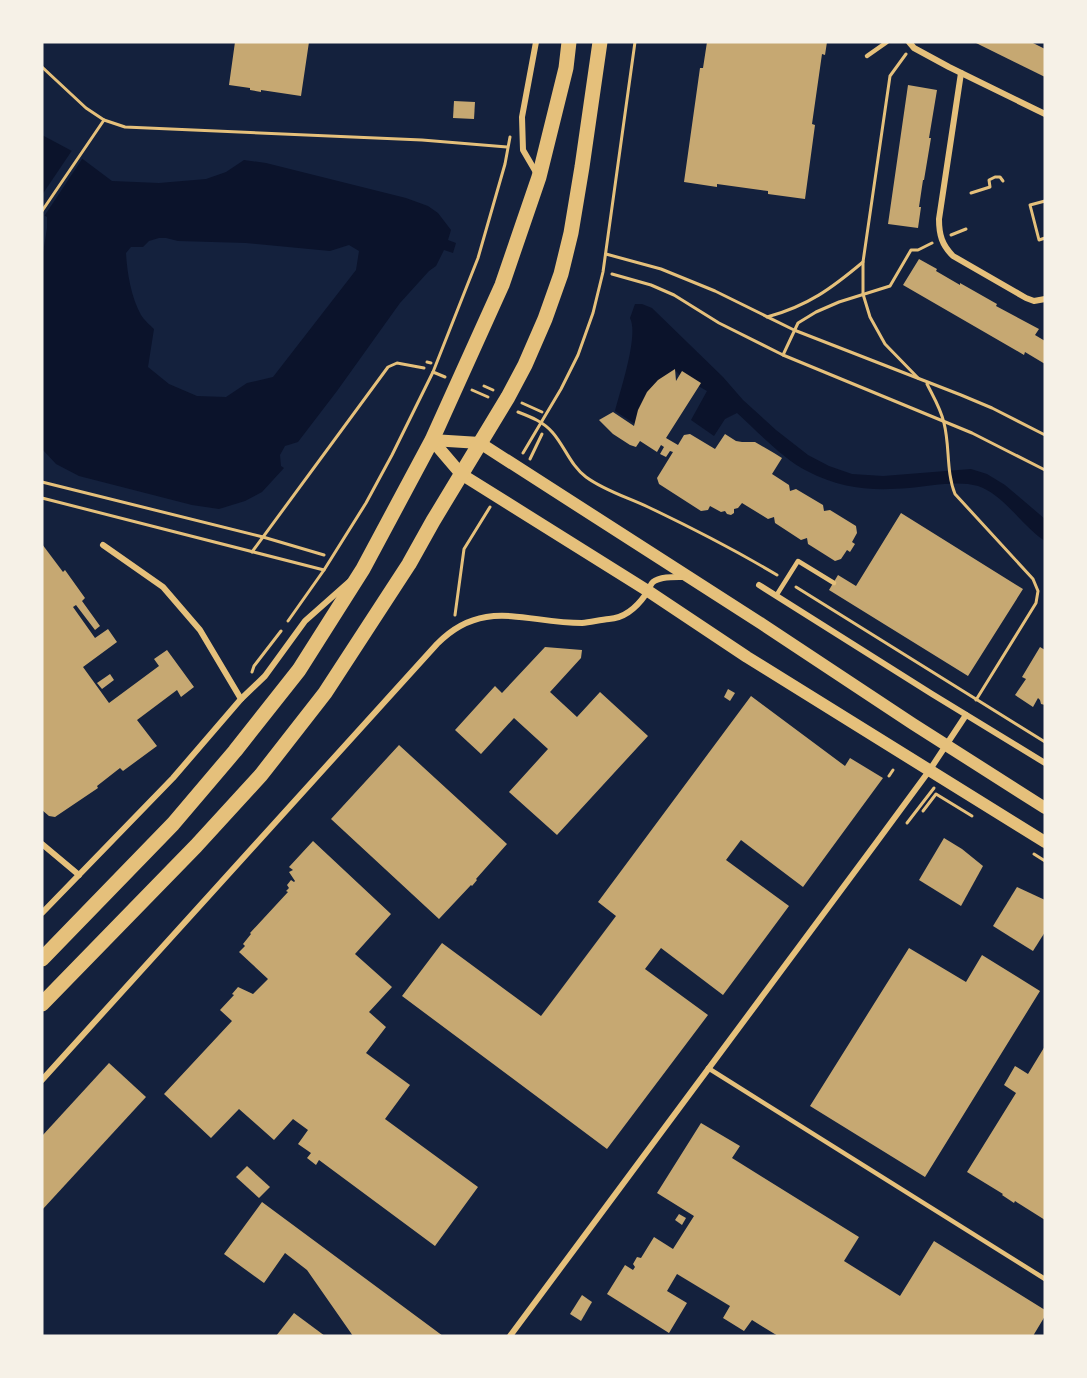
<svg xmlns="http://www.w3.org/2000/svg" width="1087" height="1378" font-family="Figtree,sans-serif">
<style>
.water{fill:#0b132b;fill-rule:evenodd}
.pier{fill:#14213d}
.building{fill:#c6a872}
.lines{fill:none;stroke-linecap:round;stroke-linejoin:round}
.path{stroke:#e5c07b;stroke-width:3}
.service{stroke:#e5c07b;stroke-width:4.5}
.minor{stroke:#e5c07b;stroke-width:6}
.secondary{stroke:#e5c07b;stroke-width:12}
.primary{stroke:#e5c07b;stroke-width:15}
</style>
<rect width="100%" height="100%" fill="#14213d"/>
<g class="water">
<path d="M42 135 72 151 112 181 159 183 206 179 226 172 244 160 266 163 406 198 428 206 438 213 451 230 448 240 456 243 453 253 444 250 436 266 429 271 400 303 337 391 298 442 285 446 280 455 281 466 284 468 262 492 245 501 219 509 192 505 79 476 56 464 42 449V259L47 228V217L42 214ZM159 238H166L178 241 246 243 330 251 349 245 359 251 356 270 273 377 247 383 226 397 197 396 169 384 148 367 154 329C150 325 144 320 141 315 131 297 127 272 126 253L131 247H143L149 241Z"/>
<path d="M635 304H642L652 308 723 377 743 400 776 430 808 455 829 466 852 474 883 476 971 469 987 474 1005 485 1045 519V541C1023 527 1003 494 978 486 958 480 930 486 909 488 872 491 841 489 807 471 783 459 757 431 737 413L725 419 714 436 691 420 707 391 693 383 690 387 676 371 661 380 635 424 615 411C620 391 639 335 630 318Z"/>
</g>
<path class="pier" d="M73 149 84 156 43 218 42 195Z"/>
<g class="building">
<path d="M235 42H309L301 96 261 90V92L250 90V88L229 85Z"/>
<path d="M707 42H827L825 55 822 54 812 124 815 125 805 199 768 194V191L717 184V187L684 182 700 68H703Z"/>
<path d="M974 42H1031L1045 49V77Z"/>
<path d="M908 85 937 90 929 138H931L924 180H923L919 207H921L918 228 888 224Z"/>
<path d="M454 101 475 102 474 119 453 118Z"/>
<path d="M919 259 937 269 936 271 960 285V283L997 304 996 306 1039 329 1035 335 1045 341V364L1025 352 1024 355 903 285Z"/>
<path d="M675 369 676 381 682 371 701 383 666 438 678 445 684 435 690 434 715 449 725 434 736 441 742 442H755L774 453 782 458 772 474 789 485 790 491 796 489 823 505 824 511 830 510 856 526 857 533 852 542 855 544 850 552 847 550 841 559 835 561 808 544 807 538 801 540 775 523 774 517 768 519 742 503 738 508 734 509V513L731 515 727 514 725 511 721 512 710 506 708 510 701 511 659 484 657 478 673 452 670 451 666 457 660 454 664 447 661 445 657 452 640 441 636 447 630 445 613 434 599 420 613 412 634 426 638 410 647 392 658 380Z"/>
<path d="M901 513 1023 589 968 676 829 590 838 575 856 586Z"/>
<path d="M42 544 63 572 65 570 85 598 82 601 100 626 95 630 76 605 73 607 95 638 108 629 117 642 83 667 109 703 159 666 154 659 167 650 194 687 181 697 177 690 137 720 157 746 123 771 120 768 97 786 98 788 55 817 49 816 42 810Z"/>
<path d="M545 647 582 650 581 658 550 692 577 717 600 692 648 736 557 835 509 792 548 749 514 718 481 754 455 730 495 686 502 693Z"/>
<path d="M1040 647 1045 650V705L1041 704 1040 700 1038 698 1033 707 1015 695 1026 679 1022 677Z"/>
<path d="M110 674 114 680 102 689 97 683Z"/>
<path d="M728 689 735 693 730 701 724 697Z"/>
<path d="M751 696 845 766 850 758 883 778 803 887 741 840 726 860 789 906 723 995 661 948 645 969 708 1015 607 1149 402 996 442 943 541 1016 616 916 598 902Z"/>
<path d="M399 745 507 844 476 879 477 880 472 886 471 885 439 919 331 819Z"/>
<path d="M944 838 962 849 983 866 961 906 919 880Z"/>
<path d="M313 841 391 914 355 954 392 987 369 1012 386 1027 366 1053 410 1085 385 1119 478 1187 435 1246 319 1160 316 1165 307 1158 311 1153 298 1144 308 1130 293 1119 274 1140 239 1109 211 1138 164 1094 232 1021 220 1010 234 995 232 994 238 987 253 994 268 979 239 952 245 946 243 944 251 934 250 933 288 892 286 891 289 888 287 885 291 880 294 882 295 881 289 872 293 870 289 867Z"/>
<path d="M1017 887 1045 900V932L1033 951 993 926Z"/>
<path d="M909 948 966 982 982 955 1040 991 925 1177 810 1106Z"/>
<path d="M1045 1046V1220L1015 1201 1014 1203 1002 1195 1003 1194 967 1172 1016 1093 1004 1085 1015 1066 1028 1074Z"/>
<path d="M109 1063 146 1097 42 1210V1136Z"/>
<path d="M701 1123 740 1146 732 1158 859 1237 844 1261 900 1296 934 1241 1045 1310V1316L1033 1336H778L752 1320 744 1331 723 1318 730 1306 677 1274 667 1291 687 1303 669 1333 607 1294 625 1265 633 1270 635 1267 633 1264 637 1257 641 1258 654 1237 673 1249 694 1216 657 1193Z"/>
<path d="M247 1166 270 1187 259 1198 236 1177Z"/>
<path d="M262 1202 443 1336H353L307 1270 285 1253 264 1283 224 1254Z"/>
<path d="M679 1214 686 1218 682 1225 675 1220Z"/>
<path d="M582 1295 592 1302 581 1321 570 1314Z"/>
<path d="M294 1313 325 1336H276Z"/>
</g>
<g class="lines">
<g class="path">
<path d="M906 54 890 76 863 262V294L870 317 885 344 918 378"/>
<path d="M42 67 86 108 104 120 125 127 422 140 507 147"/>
<path d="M971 193 990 187 989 180 995 177H1000L1003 181"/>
<path d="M1045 201 1030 205 1039 240 1045 238"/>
<path d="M42 211 104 120"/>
<path d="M951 235 966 229"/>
<path d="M606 254 661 269 715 291 794 330 961 395 992 408 1045 435"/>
<path d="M612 274 651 285 674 295 719 323 783 355 972 433 1045 470"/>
<path d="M767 317C808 306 832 288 863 262"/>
<path d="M783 355 798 323 816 312 839 302 890 286 911 250H918L932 243"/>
<path d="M427 362 431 363"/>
<path d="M433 372 445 377"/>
<path d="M927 384C933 396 941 409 944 423 950 446 946 472 955 494L1033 579 1038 591 1036 603 976 700"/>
<path d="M484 386 493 390"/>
<path d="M472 390 488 397"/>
<path d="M522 403 542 412"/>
<path d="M518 412C531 417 544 422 553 433 565 447 571 466 586 477 605 491 627 497 648 507 692 528 735 550 777 575"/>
<path d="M523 453 561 389 578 355 593 313 603 272 635 42"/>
<path d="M530 459 542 434"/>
<path d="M42 482 263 537 324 555"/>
<path d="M42 498 324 570"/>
<path d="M252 552 388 367 397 363 424 368"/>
<path d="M796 587 1045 742"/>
<path d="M455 615 464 549 490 507"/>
<path d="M288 621 324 570 366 503 392 455 433 372 478 258 505 164 510 137"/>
<path d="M252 672 254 666 281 631"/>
<path d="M889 776 893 770"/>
<path d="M923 811 936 794 972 816"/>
<path d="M907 823 934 788"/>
<path d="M1034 854 1045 861"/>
</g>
<g class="service">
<path d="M867 56 887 42"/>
<path d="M776 596 798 561 834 583"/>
<path d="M708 1068 1045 1279"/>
</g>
<g class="minor">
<path d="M536 42 522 117 523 150 537 174"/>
<path d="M909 42 914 48 949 67 1045 114"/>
<path d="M961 73 939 219C939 235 942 245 953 256L1026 298 1034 301 1045 299"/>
<path d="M103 545 163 587 200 630 241 699"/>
<path d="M759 585 932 694 1045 763"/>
<path d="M42 844 79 875"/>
<path d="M42 913 173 778 241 699 265 676 305 621 349 582"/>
<path d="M42 1080 437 644C483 597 525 623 582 623 591 622 600 620 609 619 625 618 637 607 646 594 648 591 650 585 653 582 660 576 676 577 685 577"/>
<path d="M510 1336 876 843 929 771 966 715"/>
</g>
<g class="secondary">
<path d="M432 440 461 474 648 591 747 657 1045 842"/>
<path d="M432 440 480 443 762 624 913 724 1045 808"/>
</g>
<g class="primary">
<path d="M42 959 173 824 235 751 299 670 363 569 432 440 502 285 539 177 566 68 569 42"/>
<path d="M42 1004 196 846 261 775 325 693 409 564 433 521 508 397 525 365 545 319 561 274 571 233 582 167 600 42"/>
</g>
</g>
<rect width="1087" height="1378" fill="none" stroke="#f6f1e7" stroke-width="87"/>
</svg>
